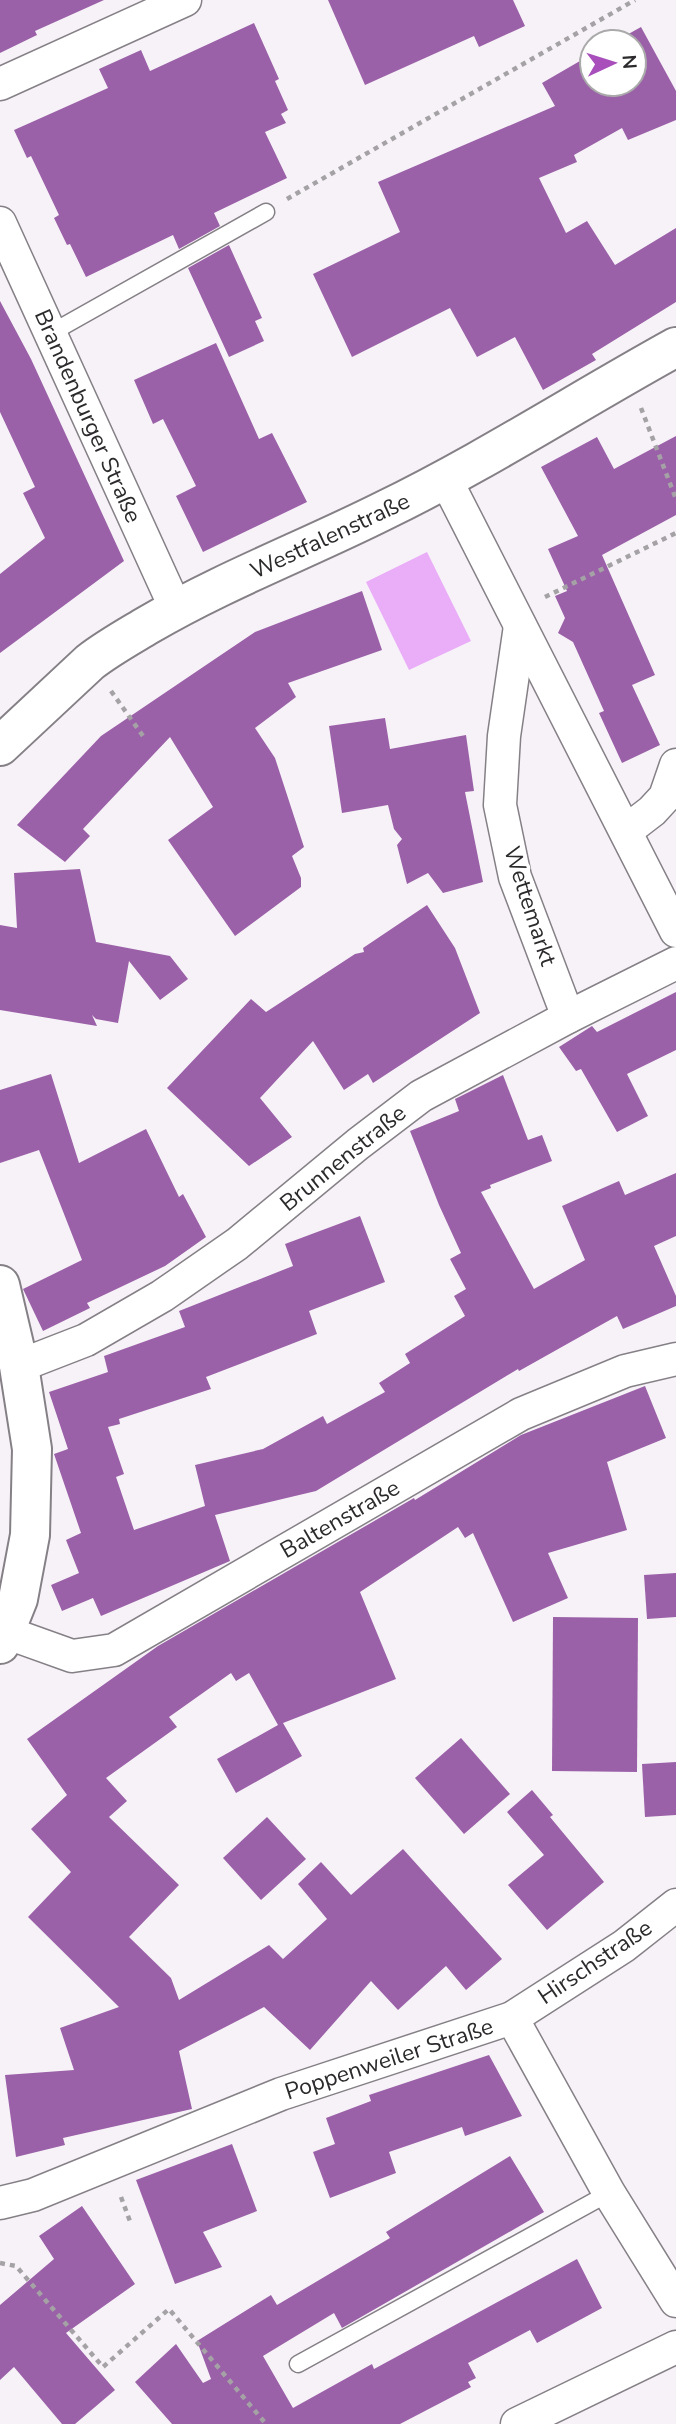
<svg xmlns="http://www.w3.org/2000/svg" width="676" height="2424" font-family="'Nunito Sans',sans-serif">
<style>
.park{fill:#eaadf8}
.building{fill:#9b61a8}
.lines{fill:none;stroke-linecap:round;stroke-linejoin:round}
.service-casing{stroke:#858086;stroke-width:19}
.minor-casing{stroke:#858086;stroke-width:35}
.secondary-casing{stroke:#858086;stroke-width:42}
.path{stroke:#a5a2a6;stroke-width:4.5;stroke-dasharray:5 5;stroke-linecap:butt}
.service{stroke:#fff;stroke-width:16}
.minor{stroke:#fff;stroke-width:32}
.secondary{stroke:#fff;stroke-width:38}
.labels{text-anchor:middle;dominant-baseline:central;stroke-width:7;stroke-linejoin:round;paint-order:stroke}
.street-label{font-size:23px;fill:#2c2a2c;stroke:#fff}
</style>
<rect width="100%" height="100%" fill="#f7f2f8"/>
<path class="park" d="M427 552 471 641 409 670 366 582Z"/>
<g class="building">
<path d="M0 0H104L35 31 37 35 0 53Z"/>
<path d="M328 0H513L525 26 479 47 474 36 365 85Z"/>
<path d="M254 23 279 79 275 81 288 110 281 114 286 123 265 132 287 178 214 213 220 226 179 249 173 235 86 277 70 244 67 245 54 218 59 215 31 156 27 158 14 130 108 88 99 69 141 50 150 71Z"/>
<path d="M641 27 676 91V120L628 140 622 128 574 155 577 162 539 178 566 233 587 221 615 265 676 228V302L592 354 596 360 543 390 515 337 477 357 450 308 352 357 313 274 400 232 378 182 555 106 542 83 592 54V84H634V42H614Z"/>
<path d="M229 245 262 318 255 321 264 341 229 357 188 268Z"/>
<path d="M0 301 31 359 124 561 0 653V574L45 538 23 493 35 487 0 412Z"/>
<path d="M216 343 259 439 272 433 307 502 203 552 176 496 196 486 163 419 153 424 134 380Z"/>
<path d="M676 436V515L602 555 655 675 632 685 660 745 622 763 599 713 604 711 573 642 558 633 565 618 555 596 567 591 548 549 578 536 541 467 597 437 614 469Z"/>
<path d="M362 591 382 650 288 683 296 697 255 728 275 758 304 847 292 856 301 878V887L235 936 168 840 213 807 170 737 83 829 90 836 65 862 17 825 101 736 212 661 255 632Z"/>
<path d="M385 718 390 749 466 735 474 791 465 792 483 882 443 893 428 873 407 884 397 845 402 839 394 829 388 805 342 813 329 726Z"/>
<path d="M80 869 96 942 170 956 188 979 160 1000 129 961 118 1023 96 1019 92 1015 97 1026 0 1010V925L17 928 14 873Z"/>
<path d="M427 905 455 948 480 1013 373 1083 368 1074 344 1090 313 1041 260 1098 292 1137 249 1166 167 1088 251 999 266 1012 355 954 364 952 363 948Z"/>
<path d="M676 992V1050L627 1074 648 1116 617 1132 581 1069 576 1071 559 1047 592 1026 597 1032Z"/>
<path d="M51 1074 79 1163 146 1129 179 1197 183 1194 206 1237 165 1266 87 1303 90 1308 43 1331 23 1289 82 1260 39 1150 0 1163V1090Z"/>
<path d="M503 1075 528 1140 542 1135 552 1161 490 1185 491 1188 481 1192 534 1289 585 1260 562 1206 619 1181 625 1195 676 1173V1236L654 1246 676 1296V1306L623 1329 617 1316 519 1371 518 1369 316 1491 215 1515 230 1561 101 1616 93 1598 62 1611 51 1585 79 1573 66 1540 81 1533 54 1454 68 1449 49 1392 108 1372 104 1356 185 1327 179 1311 293 1266 285 1244 360 1216 385 1282 309 1311 317 1334 206 1377 211 1389 119 1419 120 1424 108 1427 124 1474 116 1477 134 1530 205 1506 195 1465 263 1449 323 1416 327 1424 385 1392 379 1383 410 1363 405 1354 465 1316 454 1296 466 1289 450 1259 461 1253 439 1205 410 1131 459 1111 455 1099Z"/>
<path d="M645 1386 666 1438 607 1462 627 1530 548 1553 568 1598 513 1622 473 1533 465 1538 458 1527 360 1592 396 1679 283 1723 302 1756 236 1793 217 1759 278 1725 249 1673 236 1681 231 1673 169 1717 177 1727 106 1778 127 1801 109 1817 179 1885 129 1937 171 1978 179 2000 269 1945 283 1959 327 1919 298 1884 321 1862 351 1895 403 1849 502 1959 466 1990 446 1966 398 2010 371 1981 310 2050 264 2007 179 2051 192 2109 63 2138 65 2145 16 2157 5 2075 74 2070 60 2028 119 2007 28 1917 71 1872 31 1829 67 1795 27 1739 158 1646 414 1498 415 1500 521 1435Z"/>
<path d="M676 1573V1617L647 1619 644 1575Z"/>
<path d="M553 1617 638 1618 637 1772 552 1771Z"/>
<path d="M461 1738 510 1794 464 1834 415 1778Z"/>
<path d="M676 1762V1815L645 1817 642 1764Z"/>
<path d="M532 1790 553 1815 550 1817 604 1882 547 1930 508 1885 544 1855 507 1812Z"/>
<path d="M267 1817 306 1859 261 1900 223 1858Z"/>
<path d="M489 2055 522 2116 465 2136 462 2127 389 2152 396 2173 330 2198 313 2152 335 2144 326 2118 371 2101 369 2095Z"/>
<path d="M232 2144 257 2211 203 2232 222 2267 175 2284 136 2180Z"/>
<path d="M510 2156 544 2212 342 2328 334 2313 263 2356 293 2408 372 2364 374 2369 577 2259 602 2308 537 2343 530 2330 468 2363 476 2378 468 2382 471 2387 400 2424H172L135 2382 176 2344 203 2383 211 2379 197 2341 271 2295 277 2305 390 2238 386 2232Z"/>
<path d="M82 2206 135 2284 66 2333 115 2390 75 2424H62L14 2367 0 2380V2305L54 2259 39 2236Z"/>
</g>
<g class="lines">
<defs>
<g id="service">
<path d="M51 333 266 212"/>
<path d="M298 2364 609 2193"/>
</g>
<g id="minor">
<path d="M0 84 185 0"/>
<path d="M0 223 176 609"/>
<path d="M446 480 676 931"/>
<path d="M520 626 504 736 500 805 515 877 568 1017"/>
<path d="M626 831 652 811 665 797 676 765"/>
<path d="M19 1366 86 1340 162 1296 237 1244 358 1144 421 1096 568 1017 676 963"/>
<path d="M5 1632 72 1656 114 1650 521 1414 625 1371 676 1359"/>
<path d="M512 2018 609 2193 676 2301"/>
<path d="M0 2203 33 2195 281 2094 512 2018 624 1946 676 1905"/>
<path d="M517 2424 676 2347"/>
</g>
<g id="secondary">
<path d="M0 746 90 662C108 648 128 637 148 625 223 581 305 550 383 511 484 462 578 401 676 347"/>
<path d="M0 1285 19 1366 32 1449 30 1535 18 1599 0 1644"/>
</g>
</defs>
<use href="#service" class="service-casing"/>
<use href="#minor" class="minor-casing"/>
<use href="#secondary" class="secondary-casing"/>
<g class="path">
<path d="M287 199 635 0"/>
<path d="M641 408 676 499"/>
<path d="M545 597 676 533"/>
<path d="M111 691 143 736"/>
<path d="M121 2197 131 2224"/>
<path d="M0 2263 16 2266 103 2367 169 2309 266 2424"/>
</g>
<use href="#service" class="service"/>
<use href="#minor" class="minor"/>
<use href="#secondary" class="secondary"/>
</g>
<g class="labels">
<g class="street-label">
<text transform="translate(88 416) rotate(66)">Brandenburger Straße</text>
<text transform="translate(330 536) rotate(-25)">Westfalenstraße</text>
<text transform="translate(530 906) rotate(72)">Wettemarkt</text>
<text transform="translate(343 1158) rotate(-39)">Brunnenstraße</text>
<text transform="translate(340 1519) rotate(-30)">Baltenstraße</text>
<text transform="translate(595 1962) rotate(-34)">Hirschstraße</text>
<text transform="translate(389 2059) rotate(-18)">Poppenweiler Straße</text>
</g>
</g>
<g transform="translate(613 63) rotate(86)"><circle r="33" fill="#ffffff" stroke="#abaaab" stroke-width="2"/>
<path d="M0-5L12 26L0 18L-12 26Z" fill="#a84fbc"/>
<text y="-10" font-size="19" font-weight="bold" text-anchor="middle" fill="#2c2a2c">N</text>
</g>
</svg>
